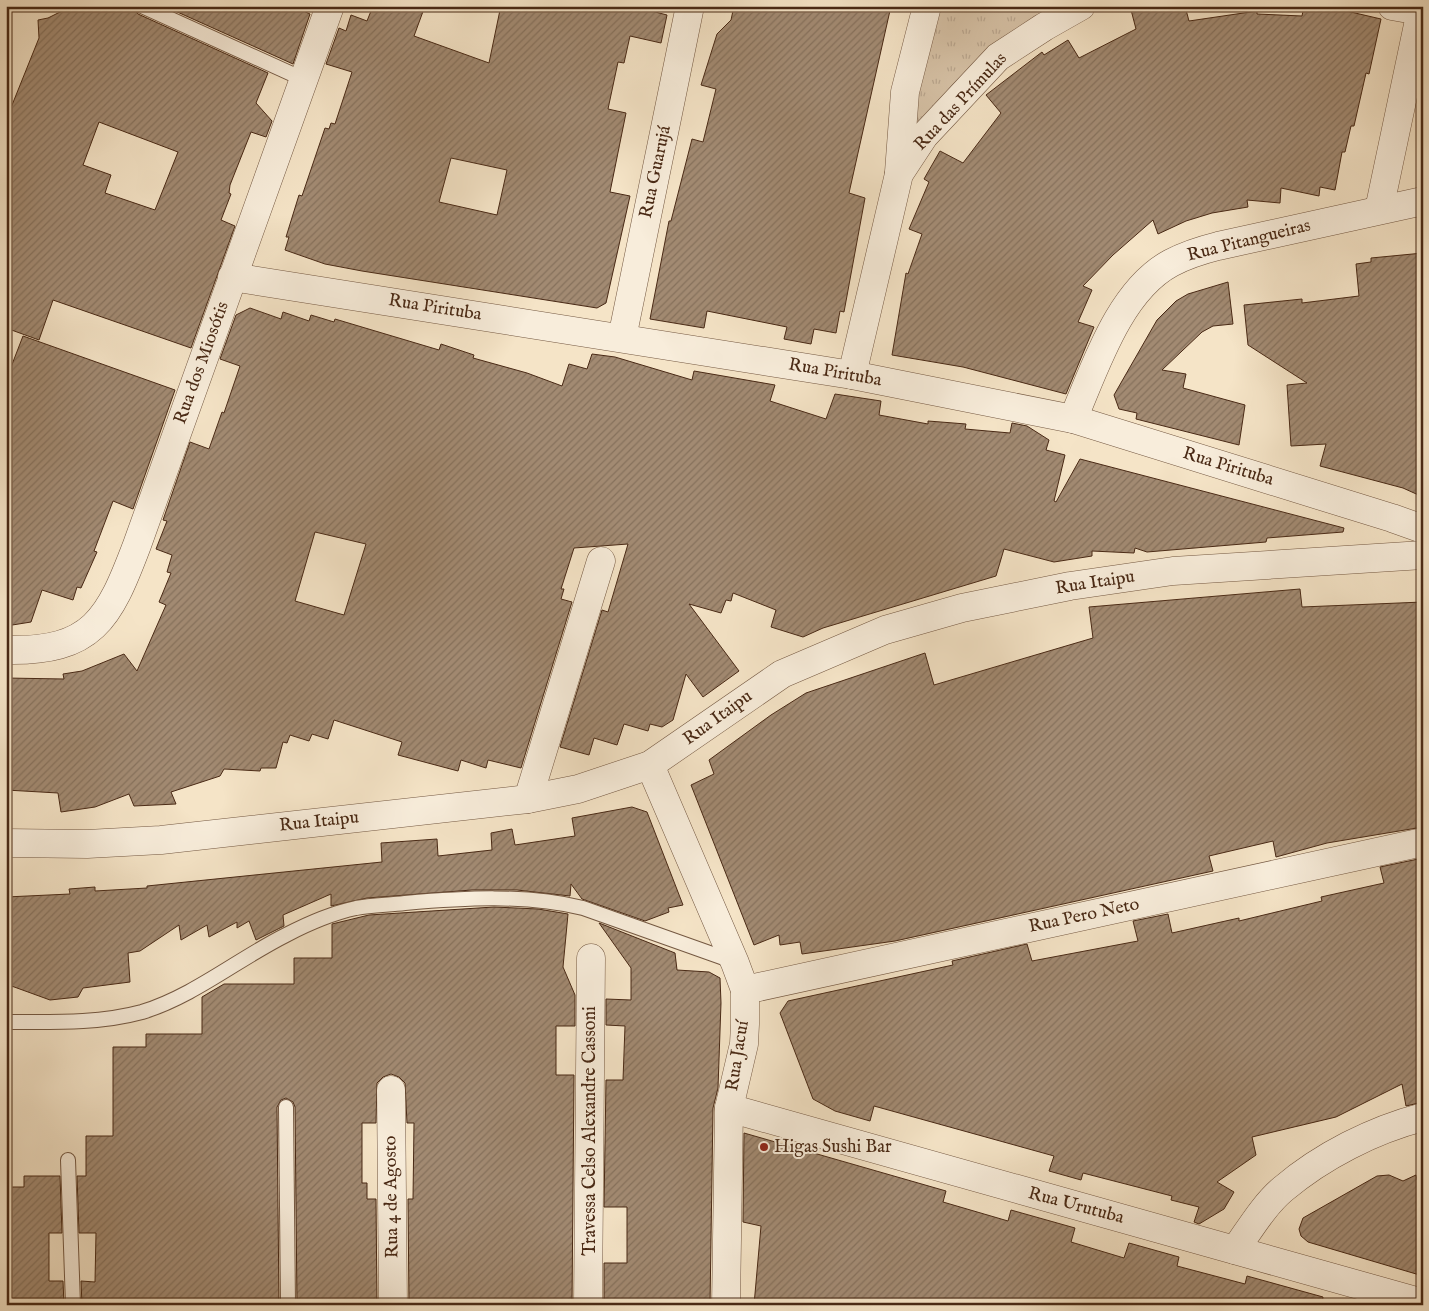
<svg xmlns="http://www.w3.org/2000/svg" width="1429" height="1311" font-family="'IM FELL English',serif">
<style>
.grass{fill:url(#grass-tufts);stroke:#90765f}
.building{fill:url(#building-hatch);stroke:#492915;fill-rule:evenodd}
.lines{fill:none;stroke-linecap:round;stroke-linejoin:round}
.service-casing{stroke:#745842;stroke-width:16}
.minor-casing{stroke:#745842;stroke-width:29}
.service{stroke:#f8eddb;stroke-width:14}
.minor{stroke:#f8eddb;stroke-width:28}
.poi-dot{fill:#8f2418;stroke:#f8eddb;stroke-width:2}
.labels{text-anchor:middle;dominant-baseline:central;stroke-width:4;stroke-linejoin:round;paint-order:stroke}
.street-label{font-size:18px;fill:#492915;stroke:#f8eddb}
.poi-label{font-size:18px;fill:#492915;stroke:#f8eddb;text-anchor:start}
</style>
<defs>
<pattern id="grass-tufts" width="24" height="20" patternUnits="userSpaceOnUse" patternTransform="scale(1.25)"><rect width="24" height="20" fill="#d8c4a9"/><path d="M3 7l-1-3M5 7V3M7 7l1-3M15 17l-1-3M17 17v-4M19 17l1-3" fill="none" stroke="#bba891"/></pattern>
<pattern id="building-hatch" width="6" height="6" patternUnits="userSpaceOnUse" patternTransform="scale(1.25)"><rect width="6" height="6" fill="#a28a72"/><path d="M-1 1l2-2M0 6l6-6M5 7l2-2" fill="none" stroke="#86715c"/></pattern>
</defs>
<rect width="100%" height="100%" fill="#f5e4c7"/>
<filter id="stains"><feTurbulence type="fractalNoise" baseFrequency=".004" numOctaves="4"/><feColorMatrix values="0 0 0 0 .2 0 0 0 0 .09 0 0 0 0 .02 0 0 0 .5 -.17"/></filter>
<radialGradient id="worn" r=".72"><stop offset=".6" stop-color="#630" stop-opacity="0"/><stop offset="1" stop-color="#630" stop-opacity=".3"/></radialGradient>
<path class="grass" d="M936 6H1065L1009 39 957 80 918 123 909 115Z"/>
<g class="building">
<path d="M72 6H133L138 14 268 73 256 103 272 121 266 137 251 132 230 185 229 193 231 194 221 220 235 226 191 348 53 300 39 340 6 328V120L39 38 38 20 48 18ZM99 122 178 152 155 210 105 193 111 175 83 165Z"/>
<path d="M164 6H293L310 14 293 64Z"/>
<path d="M373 6H425L414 36 489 63 500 10H505L506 6H632L667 15 661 43 630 36 624 63 618 62 608 109 626 113 610 192 630 196 606 303 597 308 362 271 325 264 285 250 289 237H286L299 195 302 196 325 128 329 129 331 123 335 124 352 72 326 64 339 28 346 31 351 15 367 21ZM451 158 507 170 497 215 439 202Z"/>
<path d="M734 6H891L849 193 865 198 844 312 840 311 836 333 814 329 811 344 784 339 787 327 707 311 704 328 650 319 669 221H671L692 139 703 142 716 89 701 85 717 34 731 20Z"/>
<path d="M1130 6H1185L1189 21 1257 11V14L1302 16 1304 6H1325L1381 19 1369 74 1366 73 1354 126H1351L1345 152H1342L1335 190 1320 187 1319 196 1281 188 1280 203 1247 200 1248 207 1212 213 1186 221 1158 234 1153 220 1113 255 1083 286 1092 290 1078 322 1094 327 1066 394 963 367 892 355 906 273 908 274 922 234 909 229 929 182 924 179 940 151 963 163 1001 113 986 95 1042 52 1044 55 1068 40 1079 58 1136 29Z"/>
<path d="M1423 253V497L1403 488 1320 466 1326 444 1291 446 1287 385 1307 383 1248 345 1244 305 1302 299V303L1359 296 1356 264 1371 262V258Z"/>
<path d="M1228 282 1233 324 1213 326 1202 332 1162 370 1186 374 1183 388 1245 405 1239 445 1136 419 1137 413 1119 409 1114 395 1157 320 1176 301 1188 294Z"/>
<path d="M250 308 281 319 283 312 309 321 311 315 334 322 335 319 439 350 441 344 474 355 473 358 527 373 562 386 569 364 587 369 592 354 615 357 692 380 694 371 775 385 770 401 826 419 835 394 881 401 879 415 928 424V421L966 424 965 429 1010 433 1012 423 1027 426 1049 440 1046 450 1065 455 1054 501 1056 502 1080 459 1344 528 1343 532 1267 538 1266 542 1147 552 1135 548 1134 553 1092 551V556L1054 562 1004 549 996 576 823 628 803 637 771 627 776 610 733 593 731 601 726 600 721 613 689 604 739 671 703 697 686 674 673 720 662 727 650 724 648 731 624 724 617 745 594 738 589 755 560 747 602 610 608 612 628 544 574 548 561 589H564L561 599 572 602 521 768 488 760 486 768 461 760 458 771 398 755 402 742 334 720 328 739 312 734 309 741 290 735 287 743 283 742 276 768H261L260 771 224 769 220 776 171 792 176 804 134 806 129 794 95 807 61 812 58 793 6 790V678L64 679 63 674 82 671 124 654 137 671 166 605 159 602 171 573 167 572 172 555 156 549 167 521 163 520 190 442 209 449 222 412 224 413 240 366 220 359 236 315ZM315 532 366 544 344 615 295 601Z"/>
<path d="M23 336 175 390 133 509 113 501 94 551 97 552 81 588 77 587 73 600 42 590 31 622 6 626V380Z"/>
<path d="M1300 589 1302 607 1423 602V827L1327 843 1276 857 1273 841 1209 856 1213 871 895 941 802 954 800 942 780 945 779 935 754 945 691 785 714 774 709 760 771 715 806 693 925 653 934 685 1093 638 1089 607Z"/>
<path d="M632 807 647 812 683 905 668 908 669 912 645 921 582 899 571 884 570 896 517 890H472L367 898 331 906V894L283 915 284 926 256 940 249 921 237 928V922L209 937 207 925 181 940 179 925 140 951 128 953 130 982 83 988 78 997 50 1000 6 984V897L70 894 69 889 95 887V891L147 888V886L382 862 381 843 437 839 438 856 492 850 491 833 512 829 515 845 575 836 572 818Z"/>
<path d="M1423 858V1102L1406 1106 1402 1084 1336 1117 1252 1137 1256 1155 1217 1182 1234 1192 1224 1209 1199 1224 1194 1222 1199 1207 1171 1200 1172 1196 1083 1173 1081 1180 1049 1171 1054 1156 874 1106 870 1121 835 1111 813 1099 780 1013 788 1001 953 965 952 961 1027 944 1032 961 1138 941 1133 921 1168 914 1172 933 1239 918V921L1322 901 1321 897 1384 883 1380 867Z"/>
<path d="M494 907 538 909 568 914 563 967 575 995V1026H556V1075H574L572 1305H409L408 1199H413L414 1123H407L405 1083 399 1077 391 1074 383 1077 377 1083 376 1123H362V1183H367V1199H376L377 1305H297L295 1107 293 1102 286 1098 281 1100 277 1107 279 1305H82L81 1281 95 1282 96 1233H79L77 1176H86V1136H113V1047H146V1034H202V997L224 984H294V958H332V924L369 915Z"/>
<path d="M599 923 675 953 677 970 709 972 720 978 721 1003 718 1088 713 1108 710 1305H604V1263H627V1207H604L606 1080H623L625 1026 606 1025V999L631 1000V968Z"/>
<path d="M744 1133 946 1191 943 1202 1008 1221 1011 1210 1075 1228 1071 1242 1124 1258 1129 1243 1179 1257 1177 1266 1245 1284 1247 1276 1323 1297 1322 1305H754L761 1226 743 1222Z"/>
<path d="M1389 1175 1403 1181 1416 1175 1417 1180 1423 1179V1276L1308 1242 1301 1236 1299 1229 1303 1218 1377 1176Z"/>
<path d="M24 1176H60L62 1233H49V1281H63L64 1305H6V1187H24Z"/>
</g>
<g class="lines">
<defs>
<g id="service">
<path d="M142 6 303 79"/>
<path d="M6 1022C51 1022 98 1024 142 1012 194 996 238 959 286 935 307 924 333 913 356 908 372 905 389 905 405 903 464 898 525 894 583 908L735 962"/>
<path d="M286 1107 288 1305"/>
<path d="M68 1160 73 1305"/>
</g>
<g id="minor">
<path d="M1392 6 1420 11"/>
<path d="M899 172 905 92 927 6"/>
<path d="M1379 210 1422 6"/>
<path d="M232 277 852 375 1073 419 1392 518 1423 529"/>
<path d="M622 338 690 6"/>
<path d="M852 375 899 174 924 136 998 57 1044 27 1081 6"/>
<path d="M1073 419C1095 368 1119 291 1171 263 1186 255 1202 250 1218 246L1423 201"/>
<path d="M6 650C93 652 109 619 137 545L330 6"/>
<path d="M650 765 735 963 745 990V1024L744 1044 729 1108 726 1305"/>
<path d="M528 799 601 561"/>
<path d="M6 843 87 844 161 840 528 799 578 789 650 765 782 674 885 630 962 608 1070 586 1173 571 1423 555"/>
<path d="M745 990 1423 842"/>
<path d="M391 1090 393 1305"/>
<path d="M729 1108 1423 1303"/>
<path d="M1235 1250C1250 1229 1264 1205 1283 1189 1322 1156 1373 1130 1423 1117"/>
<path d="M588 1305 591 958"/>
</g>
</defs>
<use href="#service" class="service-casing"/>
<use href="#minor" class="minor-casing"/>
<use href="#service" class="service"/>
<use href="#minor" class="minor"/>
</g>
<circle class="poi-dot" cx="764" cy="1147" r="5"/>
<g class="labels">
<g class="street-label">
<text transform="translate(961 102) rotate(-47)">Rua das Prímulas</text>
<text transform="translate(656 172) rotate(-78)">Rua Guarujá</text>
<text transform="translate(1249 241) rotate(-14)">Rua Pitangueiras</text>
<text transform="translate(435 308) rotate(9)">Rua Pirituba</text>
<text transform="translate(202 363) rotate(-70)">Rua dos Miosótis</text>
<text transform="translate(835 373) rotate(10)">Rua Pirituba</text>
<text transform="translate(1228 467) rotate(17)">Rua Pirituba</text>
<text transform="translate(1095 583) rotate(-9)">Rua Itaipu</text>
<text transform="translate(718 718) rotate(-36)">Rua Itaipu</text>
<text transform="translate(319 822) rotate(-6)">Rua Itaipu</text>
<text transform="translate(1084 916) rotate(-12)">Rua Pero Neto</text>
<text transform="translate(738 1056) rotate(-81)">Rua Jacuí</text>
<text transform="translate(590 1131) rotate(-90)">Travessa Celso Alexandre Cassoni</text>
<text transform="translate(392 1197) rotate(-91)">Rua 4 de Agosto</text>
<text transform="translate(1076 1206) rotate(15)">Rua Urutuba</text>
</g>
<g class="poi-label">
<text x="774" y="1147">Higas Sushi Bar</text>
</g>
</g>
<rect width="1429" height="1311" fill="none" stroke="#f5e4c7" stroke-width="25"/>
<rect x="8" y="8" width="1414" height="1296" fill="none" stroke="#492915" stroke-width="2.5"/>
<rect x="12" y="12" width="1404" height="1286" fill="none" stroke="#492915"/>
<rect width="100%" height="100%" filter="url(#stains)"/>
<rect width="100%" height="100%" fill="url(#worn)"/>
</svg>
